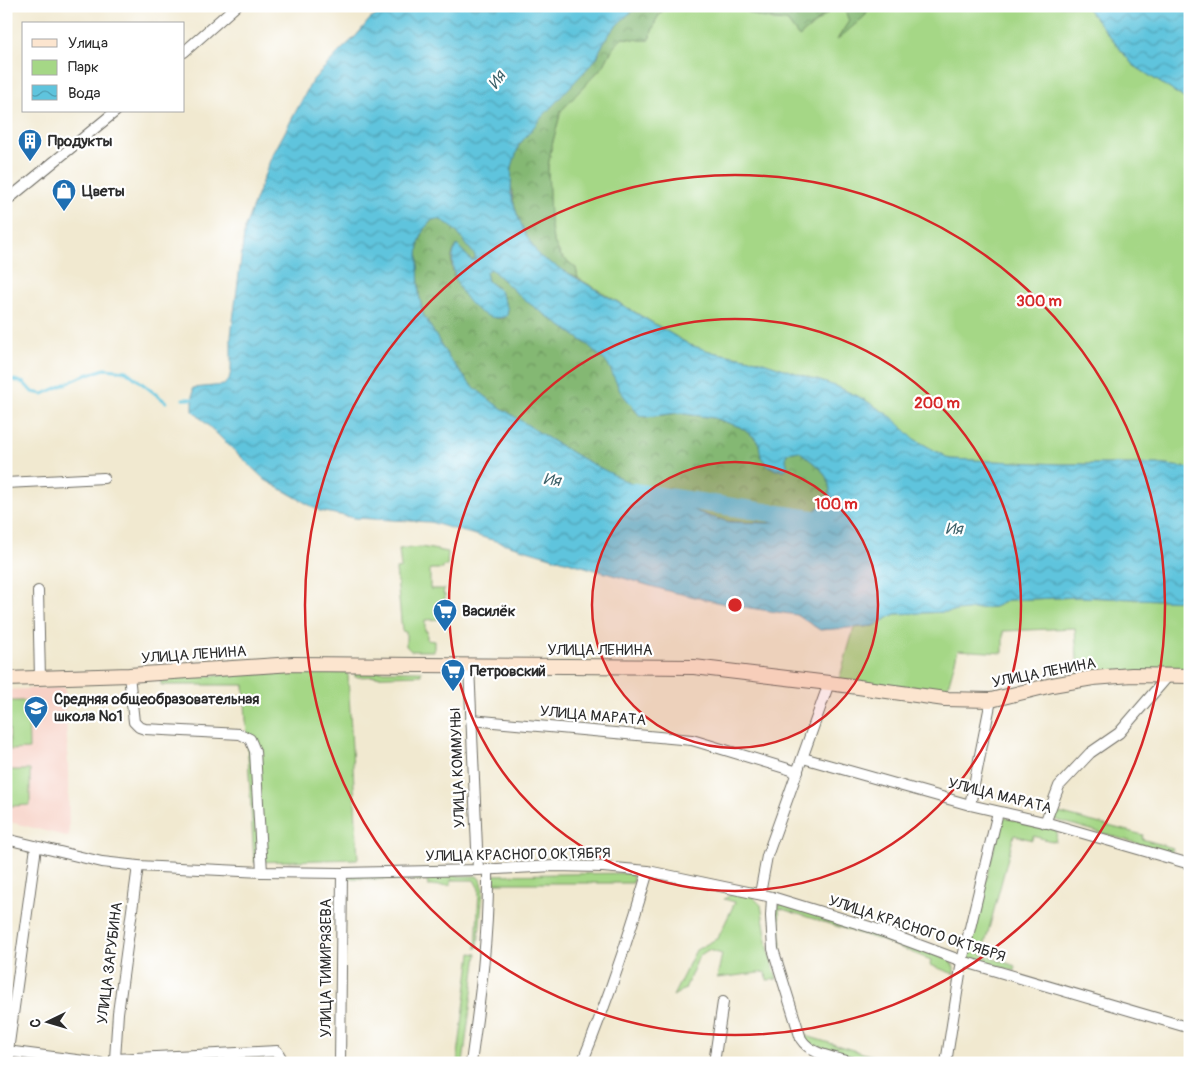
<svg xmlns="http://www.w3.org/2000/svg" width="1196" height="1069" font-family="Pangolin,sans-serif">
<style>
.built{fill:#f7d1c6}
.green{fill:#a5d786;stroke:#688158}
.forest{fill:url(#forest-crowns);stroke:#58724f}
.water{fill:url(#water-waves);stroke:#457884;fill-rule:evenodd}
.lines{fill:none;stroke-linecap:round;stroke-linejoin:round}
.stream{stroke:#5fc4dd;stroke-width:3}
.river{stroke:#5fc4dd;stroke-width:18}
.street-casing{stroke:#706e65;stroke-width:12}
.secondary-casing{stroke:#706e65;stroke-width:16}
.street{stroke:#fff;stroke-width:10}
.secondary{stroke:#fce5cf;stroke-width:14}
.ring{fill:none;stroke:#d62828;stroke-width:2.5}
.labels{text-anchor:middle;dominant-baseline:central;stroke-width:4.5;stroke-linejoin:round;paint-order:stroke}
.poi-label{font-size:15px;font-weight:bold;fill:#2b2b2b;stroke:#fff;text-anchor:start}
.street-label{font-size:15px;fill:#2b2b2b;stroke:#fff}
.water-label{font-size:16px;font-style:italic;fill:#3d6169;stroke:#fff}
.centre{fill:#d62828;stroke:#fff;stroke-width:2.5}
.ring-label{font-size:15px;text-anchor:middle;font-weight:bold;fill:#d62828;stroke:#fff;stroke-width:4.5;stroke-linejoin:round;paint-order:stroke}
</style>
<defs>
<pattern id="forest-crowns" width="20" height="18" patternUnits="userSpaceOnUse" patternTransform="scale(1.25)"><rect width="20" height="18" fill="#84b873"/><path d="M2 6a3 3 0 1 1 6 0M12 15a3 3 0 1 1 6 0" fill="none" stroke="#6c965f"/></pattern>
<pattern id="water-waves" width="16" height="10" patternUnits="userSpaceOnUse" patternTransform="scale(1.25)"><rect width="16" height="10" fill="#5fc4dd"/><path d="M0 5q4-4 8 0t8 0" fill="none" stroke="#4f9fb3"/></pattern>
</defs>
<rect width="100%" height="100%" fill="#fff"/>
<filter id="ink" filterUnits="userSpaceOnUse"><feTurbulence type="fractalNoise" baseFrequency=".02" numOctaves="2"/><feDisplacementMap in="SourceGraphic" scale="10" xChannelSelector="R" yChannelSelector="G"/><feConvolveMatrix kernelMatrix="1 2 1 2 8 2 1 2 1" color-interpolation-filters="sRGB"/></filter>
<filter id="wash" filterUnits="userSpaceOnUse"><feTurbulence type="fractalNoise" baseFrequency=".0096" numOctaves="4" result="noise"/><feDisplacementMap in="SourceGraphic" scale="20" xChannelSelector="R" yChannelSelector="G"/><feGaussianBlur stdDeviation="1.12" result="paint"/><feColorMatrix in="noise" values="0 0 0 0 0 0 0 0 0 0 0 0 0 0 0 0 0 1.4 0 .05"/><feComposite in="paint" operator="in"/></filter>
<g filter="url(#wash)">
<rect width="100%" height="100%" fill="#f1e9d0"/>
<path class="built" d="M65 687 68 768 69 837 6 821V690Z"/>
<g class="green">
<path d="M665 6H736L773 20 787 21 799 37 830 11 844 7 849 21 838 38 865 16 869 6H1085L1133 65 1190 102V468L1157 464H1058L950 459 914 439 893 418 865 400 838 387 757 360 716 353 690 345 578 278 576 268 561 256 553 240 550 221 548 167 551 149 561 111 604 65 613 48 622 38C632 38 639 41 649 40L656 20Z"/>
<path d="M421 547 448 552 447 566H443V569H430V589H444L443 594 445 595V619L425 620V631H427V640L434 641V651H411L406 646V632L402 631 396 569 401 568 399 549Z"/>
<path d="M1080 597 1190 601V671L1078 674 1075 628 1003 631V653L958 650 947 690 839 680 854 628 874 626 895 614 947 612 994 607 1008 600Z"/>
<path d="M342 670 346 672 348 675 358 859 254 862 244 685H161V678Z"/>
<path d="M355 671H421V675L355 677Z"/>
<path d="M6 701H28L29 749 10 750 9 710H6Z"/>
<path d="M10 770H30V805L11 806Z"/>
<path d="M1055 812 1143 835 1142 839 1173 848 1171 853 1053 819Z"/>
<path d="M1002 817 1056 830 1057 833 1055 842 1033 836 1032 840 1014 835 982 955 1016 966 1015 971 969 958 967 954Z"/>
<path d="M630 873 633 877V883H494V875Z"/>
<path d="M349 875 477 876 482 882 483 890 478 947 476 949 479 889 474 880H451V885L428 886 427 881 349 878Z"/>
<path d="M737 891 752 896 761 905 769 952 777 979 767 980 766 972 717 978 722 954 708 950 699 956 685 989 673 996 696 950 718 938 735 902 724 899Z"/>
<path d="M784 903 949 959 954 967V974L930 965 931 960 883 941 779 908 782 961 776 941V908L779 905Z"/>
<path d="M471 953 477 954 463 1063H457Z"/>
<path d="M803 1035 896 1063H870L808 1043Z"/>
</g>
<g class="forest">
<path d="M640 6H665L656 20 649 40C639 41 632 38 622 38L613 48 604 65 561 111 551 149 548 167 550 221 553 240 561 256 576 268 578 278C567 272 546 263 538 255 517 229 500 174 520 144 541 112 571 86 597 58 604 36 620 19 640 6Z"/>
<path d="M736 6H869L865 16 837 40 849 21 844 7 829 11 799 37 787 21 759 17Z"/>
<path d="M438 219C453 222 464 243 475 255V260H471L457 245C437 274 474 299 492 317L501 319 507 316 508 309 500 291 488 281 486 272 491 269 523 299 588 345 609 364 620 391 640 416 646 417 678 413 714 418 740 427 754 437 759 444 762 457 786 460 787 453 799 451 821 469 828 480 830 490 827 499 821 505 810 515 790 521 769 523 730 522 711 517 649 493 583 459 551 440 495 404 470 384 449 358 423 314 419 294 418 258 419 243 424 229 432 220Z"/>
</g>
<g class="water">
<path d="M393 6H640C620 19 604 36 597 58L542 117 519 145 512 167 511 194 517 214 526 235 539 256 690 345 716 353 757 360 838 387 865 400 893 418 914 439 950 459 1058 464H1157L1190 468V601L1080 597 1008 600 994 607 947 612 895 614 874 626 820 630 797 615 730 605 668 591 430 522 355 518 320 511 265 480 193 411V388L224 385 229 379 231 371V336L245 227 271 158 312 81 338 53 356 36 370 19ZM437 219C453 222 464 243 475 255V260H471L457 245C440 272 476 329 507 316L508 309 500 291 488 281 486 272 491 269 523 299 588 345 608 364 620 391 640 416 646 417 678 413 714 418 740 427 754 437 759 444 761 457 766 464 776 470H785L788 467 786 460 787 453 799 451 821 469 828 480 830 490 827 499 821 505 810 515 789 521 769 523 730 522 711 517 649 493 583 459 551 440 495 404 470 384 449 358 423 314 419 294 418 258 419 243 424 229 432 220Z"/>
<path d="M1085 6H1190V102L1133 65Z"/>
</g>
<g class="lines">
<g class="stream">
<path d="M6 380H14L24 383 32 392 43 394 83 376 105 369 126 371 166 402"/>
<path d="M183 399H193"/>
</g>
<path class="river" d="M634 492 825 521"/>
</g>
</g>
<g filter="url(#ink)">
<g class="lines">
<defs>
<g id="street">
<path d="M184 52 236 6"/>
<path d="M6 201 116 111"/>
<path d="M6 483 104 478"/>
<path d="M38 591 40 678"/>
<path d="M469 666 478 870"/>
<path d="M129 675 134 722 139 727 145 729 240 734 250 739 255 751 262 872"/>
<path d="M471 720 692 740 798 772"/>
<path d="M803 758 970 805 1048 823 1190 864"/>
<path d="M970 805 991 700"/>
<path d="M1045 823 1059 786 1090 753 1119 733 1169 675"/>
<path d="M6 839 102 862 138 866 262 872 342 873 478 870 554 866 603 867 648 871 772 897 873 928 962 961 1190 1028"/>
<path d="M760 894 767 856 829 683"/>
<path d="M772 897 771 916 773 949 801 1039C812 1056 835 1057 854 1063"/>
<path d="M6 1051 100 1063"/>
<path d="M8 1051 36 847"/>
<path d="M115 1059 277 1051 284 1063"/>
<path d="M113 1063 115 1059 118 1013 138 866"/>
<path d="M340 1063 342 873"/>
<path d="M471 1063C480 999 489 934 488 869"/>
<path d="M582 1063C608 1000 629 937 648 871"/>
<path d="M714 1063 723 1002"/>
<path d="M946 1063 962 961 998 812"/>
</g>
<path id="secondary" d="M6 679 129 675 293 664 694 667 829 683 945 699 991 700 1052 685 1093 678 1132 675 1190 676"/>
</defs>
<use href="#street" class="street-casing"/>
<use href="#secondary" class="secondary-casing"/>
<use href="#street" class="street"/>
<use href="#secondary" class="secondary"/>
</g>
</g>
<circle cx="735" cy="605" r="143" fill="#d62828" fill-opacity=".12"/>
<g class="ring">
<circle cx="735" cy="605" r="143"/>
<circle cx="735" cy="605" r="286"/>
<circle cx="735" cy="605" r="430"/>
</g>
<defs>
<symbol id="building-pin" viewBox="-11 -11 22 30"><path d="M0 17L-7.5 6A9.5 9.5 0 1 1 7.5 6Z" fill="#1f6fb2" stroke="#fff"/><path d="M-4-6H4V6H1V3H-1V6H-4ZM-2.5-4.3h1.7v1.8h-1.7ZM.8-4.3h1.7v1.8H.8ZM-2.5-1h1.7V.8h-1.7ZM.8-1h1.7V.8H.8Z" fill="#fff"/></symbol>
<symbol id="shop-pin" viewBox="-11 -11 22 30"><path d="M0 17L-7.5 6A9.5 9.5 0 1 1 7.5 6Z" fill="#1f6fb2" stroke="#fff"/><path d="M-5-2.5h2.3a2.7 3.5 0 0 1 5.4 0H5L5.5 6h-11ZM-1.5-2.5h3a1.5 2.3 0 0 0-3 0Z" fill="#fff"/></symbol>
<symbol id="supermarket-pin" viewBox="-11 -11 22 30"><path d="M0 17L-7.5 6A9.5 9.5 0 1 1 7.5 6Z" fill="#1f6fb2" stroke="#fff"/><path d="M-6-5.5h2.5l.6 2H6L4.5 2H-2.5L-4.4-4H-6ZM-1.5 3.2a1.3 1.3 0 1 0 .1 0ZM3 3.2a1.3 1.3 0 1 0 .1 0Z" fill="#fff"/></symbol>
<symbol id="school-pin" viewBox="-11 -11 22 30"><path d="M0 17L-7.5 6A9.5 9.5 0 1 1 7.5 6Z" fill="#1f6fb2" stroke="#fff"/><path d="M0-5L7-2L0 1L-7-2ZM-4 1L0 2.5L4 1V4Q0 6-4 4Z" fill="#fff"/></symbol>
</defs>
<g fill-rule="evenodd">
<use href="#building-pin" x="16" y="127" width="28" height="38"/>
<use href="#shop-pin" x="50" y="177" width="28" height="38"/>
<use href="#supermarket-pin" x="431" y="597" width="28" height="38"/>
<use href="#supermarket-pin" x="439" y="657" width="28" height="38"/>
<use href="#school-pin" x="22" y="694" width="28" height="38"/>
</g>
<g class="labels">
<g class="poi-label">
<text x="48" y="141">Продукты</text>
<text x="82" y="191">Цветы</text>
<text x="462" y="611">Василёк</text>
<text x="470" y="671">Петровский</text>
<text x="54" y="699">Средняя общеобразовательная<tspan x="54" dy="17">школа №1</tspan></text>
</g>
<g class="street-label">
<text x="600" y="650">УЛИЦА ЛЕНИНА</text>
<text transform="translate(194 655) rotate(-4)">УЛИЦА ЛЕНИНА</text>
<text transform="translate(1044 673) rotate(-11)">УЛИЦА ЛЕНИНА</text>
<text transform="translate(593 716) rotate(5)">УЛИЦА МАРАТА</text>
<text transform="translate(458 768) rotate(-92)">УЛИЦА КОММУНЫ</text>
<text transform="translate(1000 796) rotate(14)">УЛИЦА МАРАТА</text>
<text transform="translate(518 855) rotate(-1)">УЛИЦА КРАСНОГО ОКТЯБРЯ</text>
<text transform="translate(917 929) rotate(18)">УЛИЦА КРАСНОГО ОКТЯБРЯ</text>
<text transform="translate(110 963) rotate(-83)">УЛИЦА ЗАРУБИНА</text>
<text transform="translate(326 968) rotate(-90)">УЛИЦА ТИМИРЯЗЕВА</text>
</g>
<g class="water-label">
<text transform="translate(497 80) rotate(-56)">Ия</text>
<text transform="translate(552 480) rotate(8)">Ия</text>
<text transform="translate(954 529) rotate(2)">Ия</text>
</g>
</g>
<circle cx="735" cy="605" r="8" class="centre"/>
<g class="ring-label">
<text x="1039" y="306">300 m</text>
<text x="937" y="408">200 m</text>
<text x="836" y="509">100 m</text>
</g>
<rect width="1196" height="1069" fill="none" stroke="#fff" stroke-width="25"/>
<rect x="22" y="22" width="162" height="90" fill="#ffffff" stroke="#aaaaaa"/>
<rect x="32" y="39" width="25" height="8" fill="#fce5cf" stroke="#aaaaaa"/>
<text x="68" y="48" font-size="15" fill="#2b2b2b">Улица</text>
<rect x="32" y="60" width="25" height="15" fill="#a5d786" stroke="#aaaaaa"/>
<text x="68" y="72" font-size="15" fill="#2b2b2b">Парк</text>
<rect x="32" y="85" width="25" height="15" fill="url(#water-waves)" stroke="#aaaaaa"/>
<text x="68" y="98" font-size="15" fill="#2b2b2b">Вода</text>
<g transform="translate(48 1022) rotate(265)" stroke="#ffffff" stroke-width="4" paint-order="stroke">
<path d="M0-4L9 19L0 12L-9 19Z" fill="#2b2b2b"/>
<text y="-8" font-size="14" font-weight="bold" text-anchor="middle" fill="#2b2b2b">С</text>
</g>
</svg>
